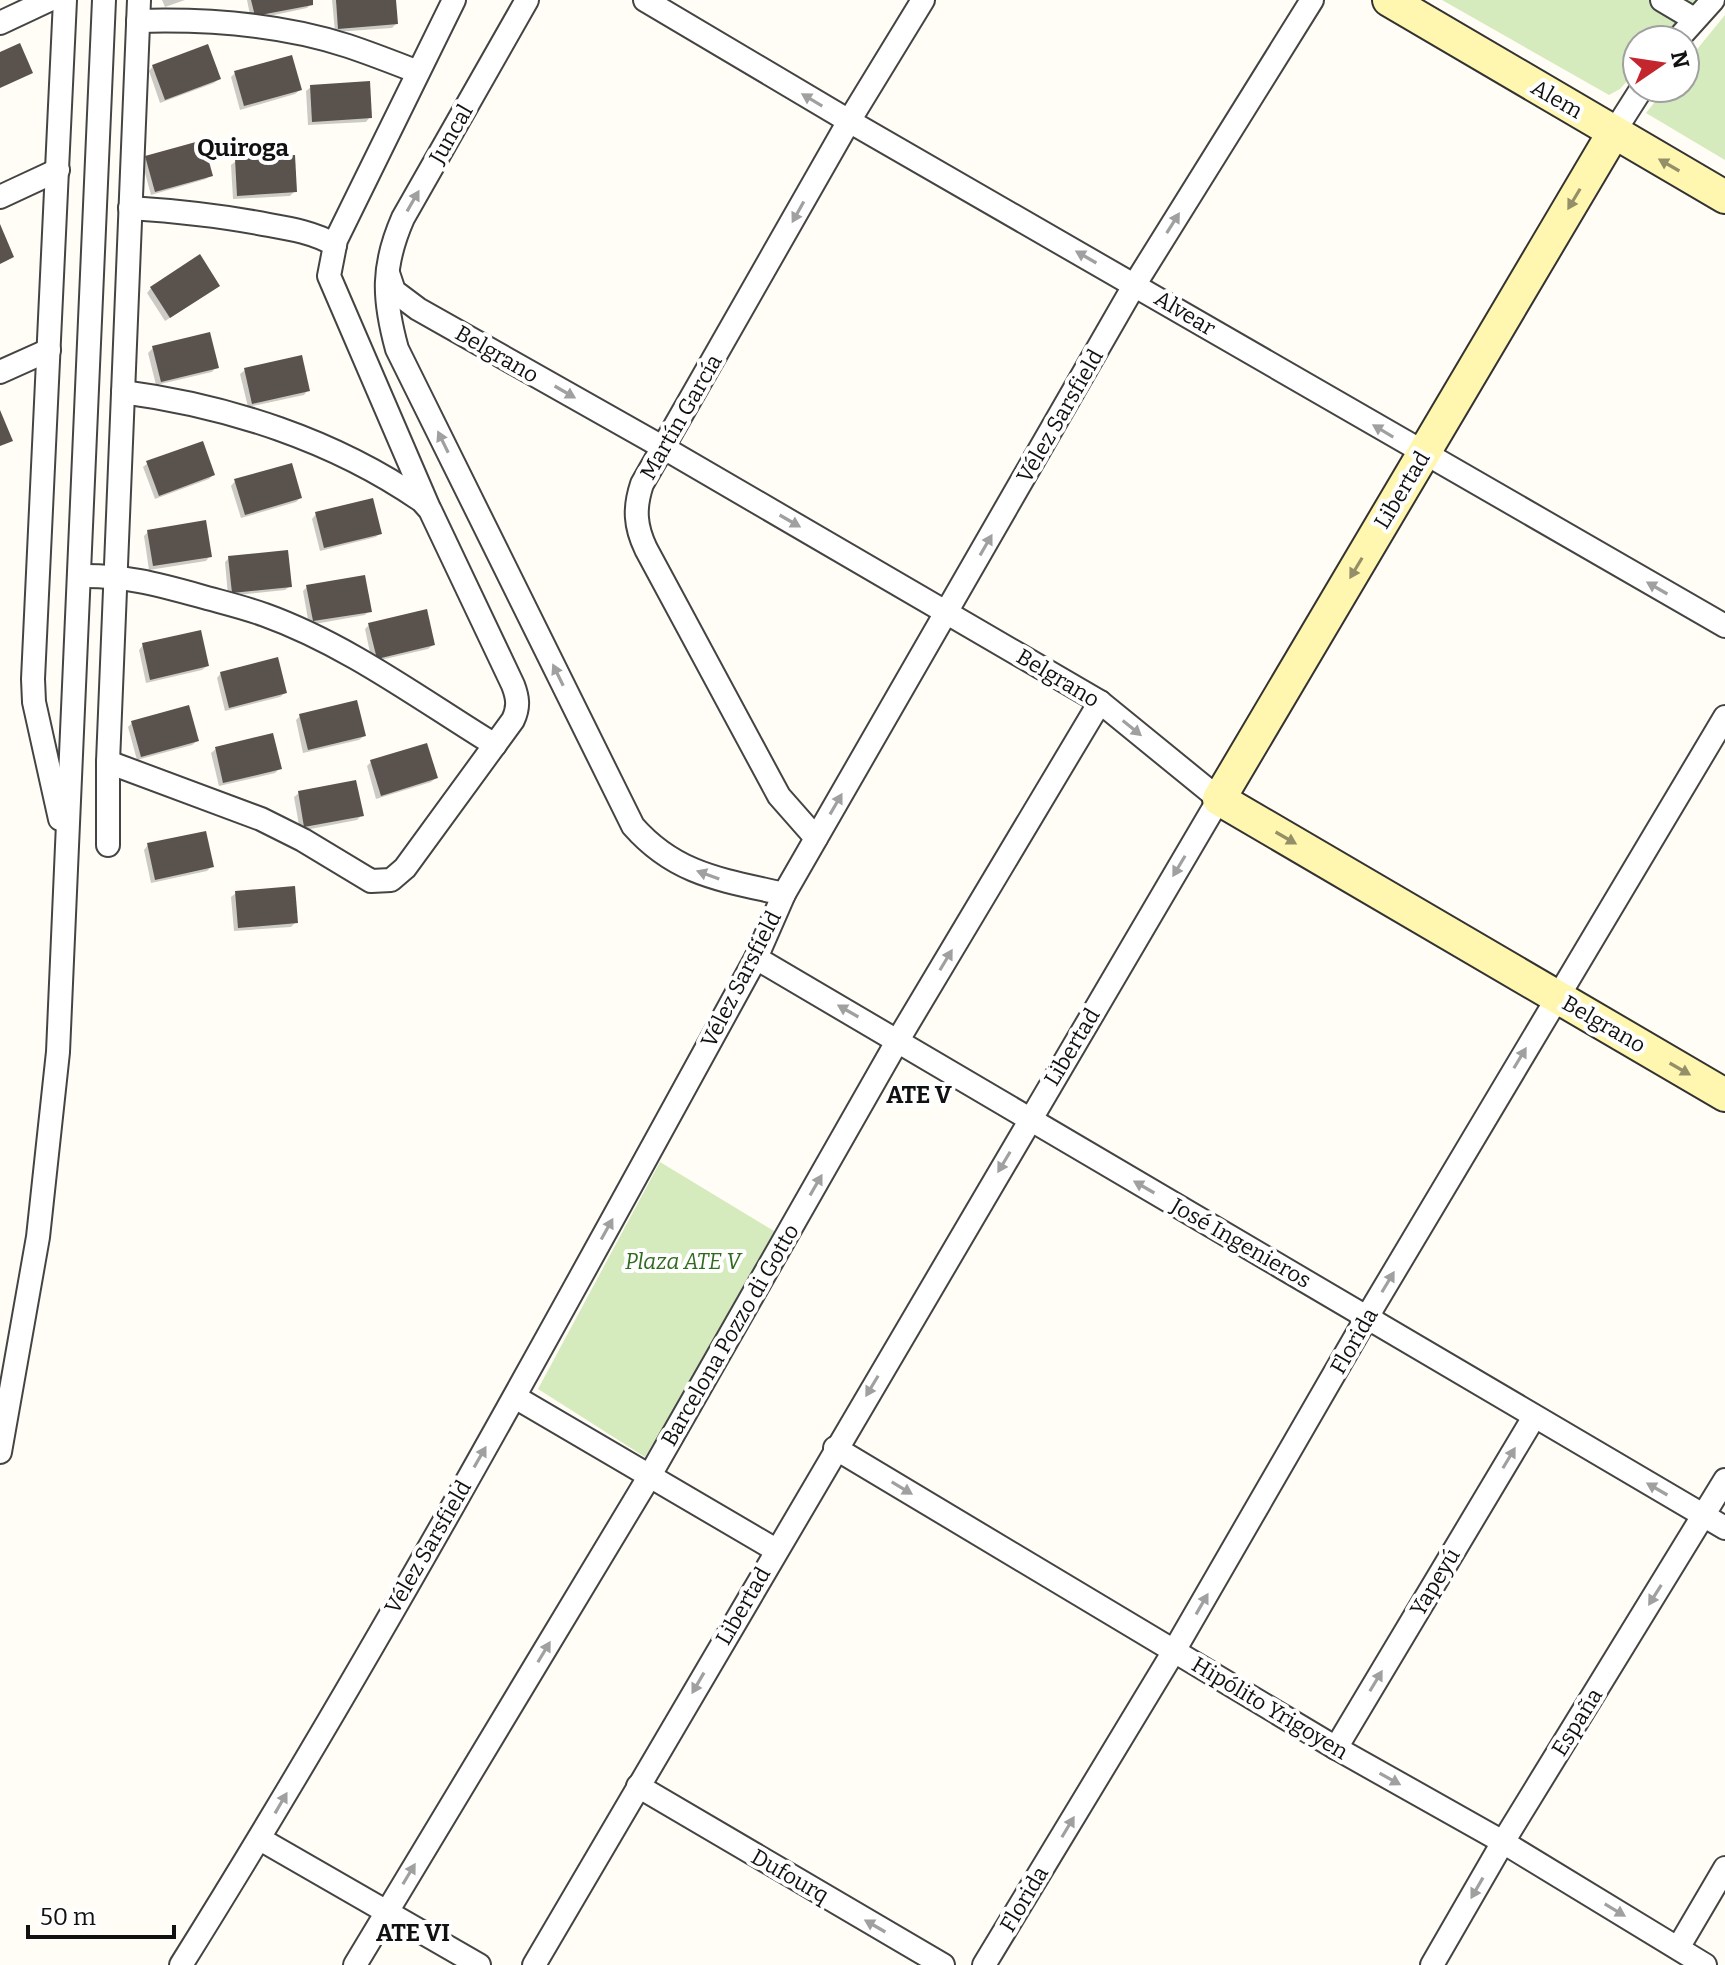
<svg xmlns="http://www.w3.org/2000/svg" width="1725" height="1965" font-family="Bitter,serif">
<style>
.green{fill:#d5ebbd}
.shadow{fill:#0003}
.building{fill:#5a524d}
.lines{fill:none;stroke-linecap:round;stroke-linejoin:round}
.minor-casing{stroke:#444;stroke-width:26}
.secondary-casing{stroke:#333;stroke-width:36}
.minor{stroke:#fff;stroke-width:22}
.secondary{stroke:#fff6b0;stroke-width:32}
.oneway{fill:#a0a0a0}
.oneway2{fill:#948f68}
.labels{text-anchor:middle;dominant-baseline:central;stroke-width:8;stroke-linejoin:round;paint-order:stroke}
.street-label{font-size:22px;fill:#111;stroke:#fff}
.park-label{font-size:22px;font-style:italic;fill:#2f6b1f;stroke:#fff}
.neighbourhood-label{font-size:24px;font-weight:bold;fill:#111;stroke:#fff}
</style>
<rect width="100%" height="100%" fill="#fffdf5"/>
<g class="green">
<path d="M1442 0H1696L1662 40H1637V70L1620 89 1609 95Z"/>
<path d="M1725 15V160L1646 113 1666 88H1685V64Z"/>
<path d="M660 1162 779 1234 645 1457 538 1389Z"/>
</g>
<g class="shadow">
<path d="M162 0H185L165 7Z"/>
<path d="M247 0H311V4L307 8 251 20Z"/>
<path d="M332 0H394L396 24 392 28 335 32Z"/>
<path d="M153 66 219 79 214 83 160 103 149 71Z"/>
<path d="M235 73 300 90 295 94 240 110 231 77Z"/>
<path d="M311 87 370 117 366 122 308 125 306 91Z"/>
<path d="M146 158 211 175 206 179 151 195 142 162Z"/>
<path d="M236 161 295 191 290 196 233 199 231 165Z"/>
<path d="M151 288 213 290 165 321 147 293Z"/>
<path d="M153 348 216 367 212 372 156 385 148 353Z"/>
<path d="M245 370 308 390 304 395 248 407 240 374Z"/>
<path d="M148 463 213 475 209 479 155 499 143 467Z"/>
<path d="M235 481 300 498 296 502 241 518 231 486Z"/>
<path d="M316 514 380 533 376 537 320 551 312 519Z"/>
<path d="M148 532 210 556 206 561 149 570 144 536Z"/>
<path d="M229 558 290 586 285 590 228 596 225 562Z"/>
<path d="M307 587 369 611 365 615 309 625 303 591Z"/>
<path d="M369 625 433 645 428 649 372 662 365 629Z"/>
<path d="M143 645 207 666 202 670 146 683 139 650Z"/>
<path d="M221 673 285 693 280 697 225 711 217 678Z"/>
<path d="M300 716 364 736 359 740 303 753 296 720Z"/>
<path d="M132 723 197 741 192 745 137 760 128 727Z"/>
<path d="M216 749 280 768 275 773 219 786 211 753Z"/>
<path d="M371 762 436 778 431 782 376 799 367 766Z"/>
<path d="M299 793 361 816 357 820 300 831 294 797Z"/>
<path d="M148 845 212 866 207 871 151 883 144 850Z"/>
<path d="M236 893 296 922 291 927 234 931 231 897Z"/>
</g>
<g class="building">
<path d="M251 0H313V5L255 16Z"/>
<path d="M336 0H396L398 24 338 29Z"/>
<path d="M20 43 33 73 0 88V52Z"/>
<path d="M208 44 221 79 165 100 152 65Z"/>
<path d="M292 55 302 90 244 106 234 71Z"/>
<path d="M370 81 372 118 312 122 310 85Z"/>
<path d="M203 140 213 176 155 192 145 156Z"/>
<path d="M295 155 297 192 237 196 235 159Z"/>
<path d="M0 224 14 257 0 264Z"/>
<path d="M200 254 220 286 170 318 150 287Z"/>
<path d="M210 332 219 368 161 382 152 346Z"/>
<path d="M302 355 310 391 252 404 244 368Z"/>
<path d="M0 410 13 441 0 446Z"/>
<path d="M203 441 215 475 159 496 146 461Z"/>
<path d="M292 463 302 498 245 515 234 479Z"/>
<path d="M373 498 382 534 324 548 315 512Z"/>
<path d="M206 520 212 557 153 566 147 530Z"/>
<path d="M288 550 292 587 232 593 228 556Z"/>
<path d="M365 575 372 612 313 621 306 585Z"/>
<path d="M427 609 435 645 377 659 368 623Z"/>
<path d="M201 630 209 666 150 680 142 643Z"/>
<path d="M278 657 287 693 229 708 220 672Z"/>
<path d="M357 700 366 736 308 750 299 714Z"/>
<path d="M189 705 199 741 141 757 131 721Z"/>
<path d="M273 733 282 769 223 783 215 747Z"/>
<path d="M427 743 438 778 381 796 370 760Z"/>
<path d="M356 780 364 816 304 827 298 791Z"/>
<path d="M206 831 214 867 155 880 147 843Z"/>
<path d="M295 886 298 923 238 928 235 891Z"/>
</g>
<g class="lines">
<defs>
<g id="minor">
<path d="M527 0 403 218C382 266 383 298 397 349L633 826C676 875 723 880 784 894"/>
<path d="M645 0 849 121 1725 626"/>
<path d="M1662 0 1694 19"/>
<path d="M138 21C208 19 281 24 348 46 372 54 395 63 418 72"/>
<path d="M0 23 49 0"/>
<path d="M1677 40 1713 0"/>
<path d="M1614 132 1642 88"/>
<path d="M0 197 58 170"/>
<path d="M130 208C177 211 223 216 269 225 292 229 315 233 335 245"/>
<path d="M388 273 394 291 418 309 664 448 1100 702 1219 799 534 1965"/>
<path d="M0 372 49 350"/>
<path d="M428 506 329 276 336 240 454 0"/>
<path d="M79 576C123 575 157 584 200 596 221 602 243 607 265 615 348 645 420 699 495 745"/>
<path d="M108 762 261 819 303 840 371 881 391 880 405 868 513 720C519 707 518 698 513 685L430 510 422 501C334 440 228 406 123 392"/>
<path d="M60 819 34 702 33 679 65 0"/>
<path d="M816 838 779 796 646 549C635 526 634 508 642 484L849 121 923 0"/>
<path d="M108 845V762L139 0"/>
<path d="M756 958 1725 1528"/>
<path d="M515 1397 776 1550"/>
<path d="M835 1448 1336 1748 1503 1842 1705 1965"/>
<path d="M0 1452 38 1237 58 1052 104 0"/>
<path d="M1336 1748 1534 1417"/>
<path d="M638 1786 943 1965"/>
<path d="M260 1839 479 1965"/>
<path d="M1678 1948 1725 1868"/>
<path d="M181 1965C386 1637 570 1297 756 958L784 894 1135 284 1312 0"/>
<path d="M355 1965 649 1477 898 1040 1100 702"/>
<path d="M984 1965 1174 1651 1367 1317 1725 717"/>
<path d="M1432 1965 1503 1842 1725 1480"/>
</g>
<g id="secondary">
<path d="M1389 0 1725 197"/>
<path d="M1614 132 1219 799 1725 1095"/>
</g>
</defs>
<use href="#minor" class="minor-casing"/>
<use href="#secondary" class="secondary-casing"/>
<use href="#minor" class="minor"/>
<use href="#secondary" class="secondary"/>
</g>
<defs><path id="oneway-solid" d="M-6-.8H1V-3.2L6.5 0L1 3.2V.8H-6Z" transform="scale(2)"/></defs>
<g class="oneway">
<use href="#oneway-solid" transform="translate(812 100) rotate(-149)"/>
<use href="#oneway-solid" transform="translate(413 201) rotate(-60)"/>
<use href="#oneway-solid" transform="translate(798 212) rotate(119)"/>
<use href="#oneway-solid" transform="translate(1173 223) rotate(-58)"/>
<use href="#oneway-solid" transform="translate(1086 257) rotate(-150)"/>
<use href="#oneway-solid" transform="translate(565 392) rotate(30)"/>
<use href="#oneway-solid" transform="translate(1383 431) rotate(-149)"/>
<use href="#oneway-solid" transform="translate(443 442) rotate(-116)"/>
<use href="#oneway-solid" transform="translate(790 521) rotate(30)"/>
<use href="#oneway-solid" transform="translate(986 545) rotate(-60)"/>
<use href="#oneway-solid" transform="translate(1657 588) rotate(-150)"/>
<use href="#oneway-solid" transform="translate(558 675) rotate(-116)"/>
<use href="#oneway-solid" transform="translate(1132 728) rotate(39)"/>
<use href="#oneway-solid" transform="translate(836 804) rotate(-60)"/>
<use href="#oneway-solid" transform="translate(1179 866) rotate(121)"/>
<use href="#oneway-solid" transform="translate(708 875) rotate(-160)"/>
<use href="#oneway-solid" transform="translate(946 960) rotate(-59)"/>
<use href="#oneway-solid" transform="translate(848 1011) rotate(-150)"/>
<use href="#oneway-solid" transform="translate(1520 1058) rotate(-59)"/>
<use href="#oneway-solid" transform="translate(1004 1162) rotate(121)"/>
<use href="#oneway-solid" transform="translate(816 1185) rotate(-60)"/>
<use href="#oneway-solid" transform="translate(1144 1187) rotate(-150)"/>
<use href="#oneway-solid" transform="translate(607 1229) rotate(-61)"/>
<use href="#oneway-solid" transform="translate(1388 1282) rotate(-59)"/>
<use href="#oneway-solid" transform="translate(872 1386) rotate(121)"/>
<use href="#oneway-solid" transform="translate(480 1457) rotate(-60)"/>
<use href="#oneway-solid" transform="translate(1509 1458) rotate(-59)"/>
<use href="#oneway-solid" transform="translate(902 1488) rotate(31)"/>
<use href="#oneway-solid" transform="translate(1657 1489) rotate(-150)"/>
<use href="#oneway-solid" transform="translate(1655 1595) rotate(122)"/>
<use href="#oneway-solid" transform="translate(1202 1604) rotate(-60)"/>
<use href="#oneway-solid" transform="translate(544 1652) rotate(-59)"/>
<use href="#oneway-solid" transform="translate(1376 1681) rotate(-59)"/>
<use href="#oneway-solid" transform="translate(698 1683) rotate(120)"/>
<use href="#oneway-solid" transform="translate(1390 1779) rotate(29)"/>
<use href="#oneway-solid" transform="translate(281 1803) rotate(-60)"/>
<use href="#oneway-solid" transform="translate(1068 1827) rotate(-59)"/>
<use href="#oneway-solid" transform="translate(409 1874) rotate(-59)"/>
<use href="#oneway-solid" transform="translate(1477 1888) rotate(120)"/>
<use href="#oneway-solid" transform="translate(1615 1910) rotate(31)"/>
<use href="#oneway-solid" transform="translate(875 1926) rotate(-150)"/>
</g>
<g class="oneway2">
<use href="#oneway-solid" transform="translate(1669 165) rotate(-150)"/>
<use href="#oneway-solid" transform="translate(1574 199) rotate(121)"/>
<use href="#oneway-solid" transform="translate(1356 568) rotate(121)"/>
<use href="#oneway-solid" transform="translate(1286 838) rotate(30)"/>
<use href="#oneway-solid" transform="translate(1680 1069) rotate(30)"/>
</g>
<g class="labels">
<g class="street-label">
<text transform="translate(1557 99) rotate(30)">Alem</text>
<text transform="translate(451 134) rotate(-60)">Juncal</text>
<text transform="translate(1185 313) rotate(31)">Alvear</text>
<text transform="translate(497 354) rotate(30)">Belgrano</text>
<text transform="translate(1060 416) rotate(-60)">Vélez Sarsfield</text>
<text transform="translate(681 417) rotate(-60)">Martín García</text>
<text transform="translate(1402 490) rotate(-59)">Libertad</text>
<text transform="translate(1058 678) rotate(31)">Belgrano</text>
<text transform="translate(741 979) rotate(-63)">Vélez Sarsfield</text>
<text transform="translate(1604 1024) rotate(30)">Belgrano</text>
<text transform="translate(1072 1047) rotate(-59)">Libertad</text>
<text transform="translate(1241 1243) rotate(30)">José Ingenieros</text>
<text transform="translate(730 1335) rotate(-60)">Barcelona Pozzo di Gotto</text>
<text transform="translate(1354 1341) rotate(-60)">Florida</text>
<text transform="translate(428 1547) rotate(-60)">Vélez Sarsfield</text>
<text transform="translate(1435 1582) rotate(-59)">Yapeyú</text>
<text transform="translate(743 1606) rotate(-60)">Libertad</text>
<text transform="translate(1270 1708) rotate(31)">Hipólito Yrigoyen</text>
<text transform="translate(1577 1722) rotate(-58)">España</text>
<text transform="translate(790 1876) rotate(30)">Dufourq</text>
<text transform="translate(1024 1899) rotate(-59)">Florida</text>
</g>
<g class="park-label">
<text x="683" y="1261">Plaza ATE V</text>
</g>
<g class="neighbourhood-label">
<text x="243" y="148">Quiroga</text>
<text x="919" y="1095">ATE V</text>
<text x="413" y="1933">ATE VI</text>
</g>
</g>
<g transform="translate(1661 64) rotate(77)"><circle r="38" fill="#ffffff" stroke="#a0a0a0" stroke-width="2"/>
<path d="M0-6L14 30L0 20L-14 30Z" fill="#c4262e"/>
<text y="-12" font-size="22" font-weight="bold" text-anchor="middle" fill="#111111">N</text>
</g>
<path d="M28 1925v12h146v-12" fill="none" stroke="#111111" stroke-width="4"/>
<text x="40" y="1925" font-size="24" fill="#111111" stroke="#ffffff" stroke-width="6" paint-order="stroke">50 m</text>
</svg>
